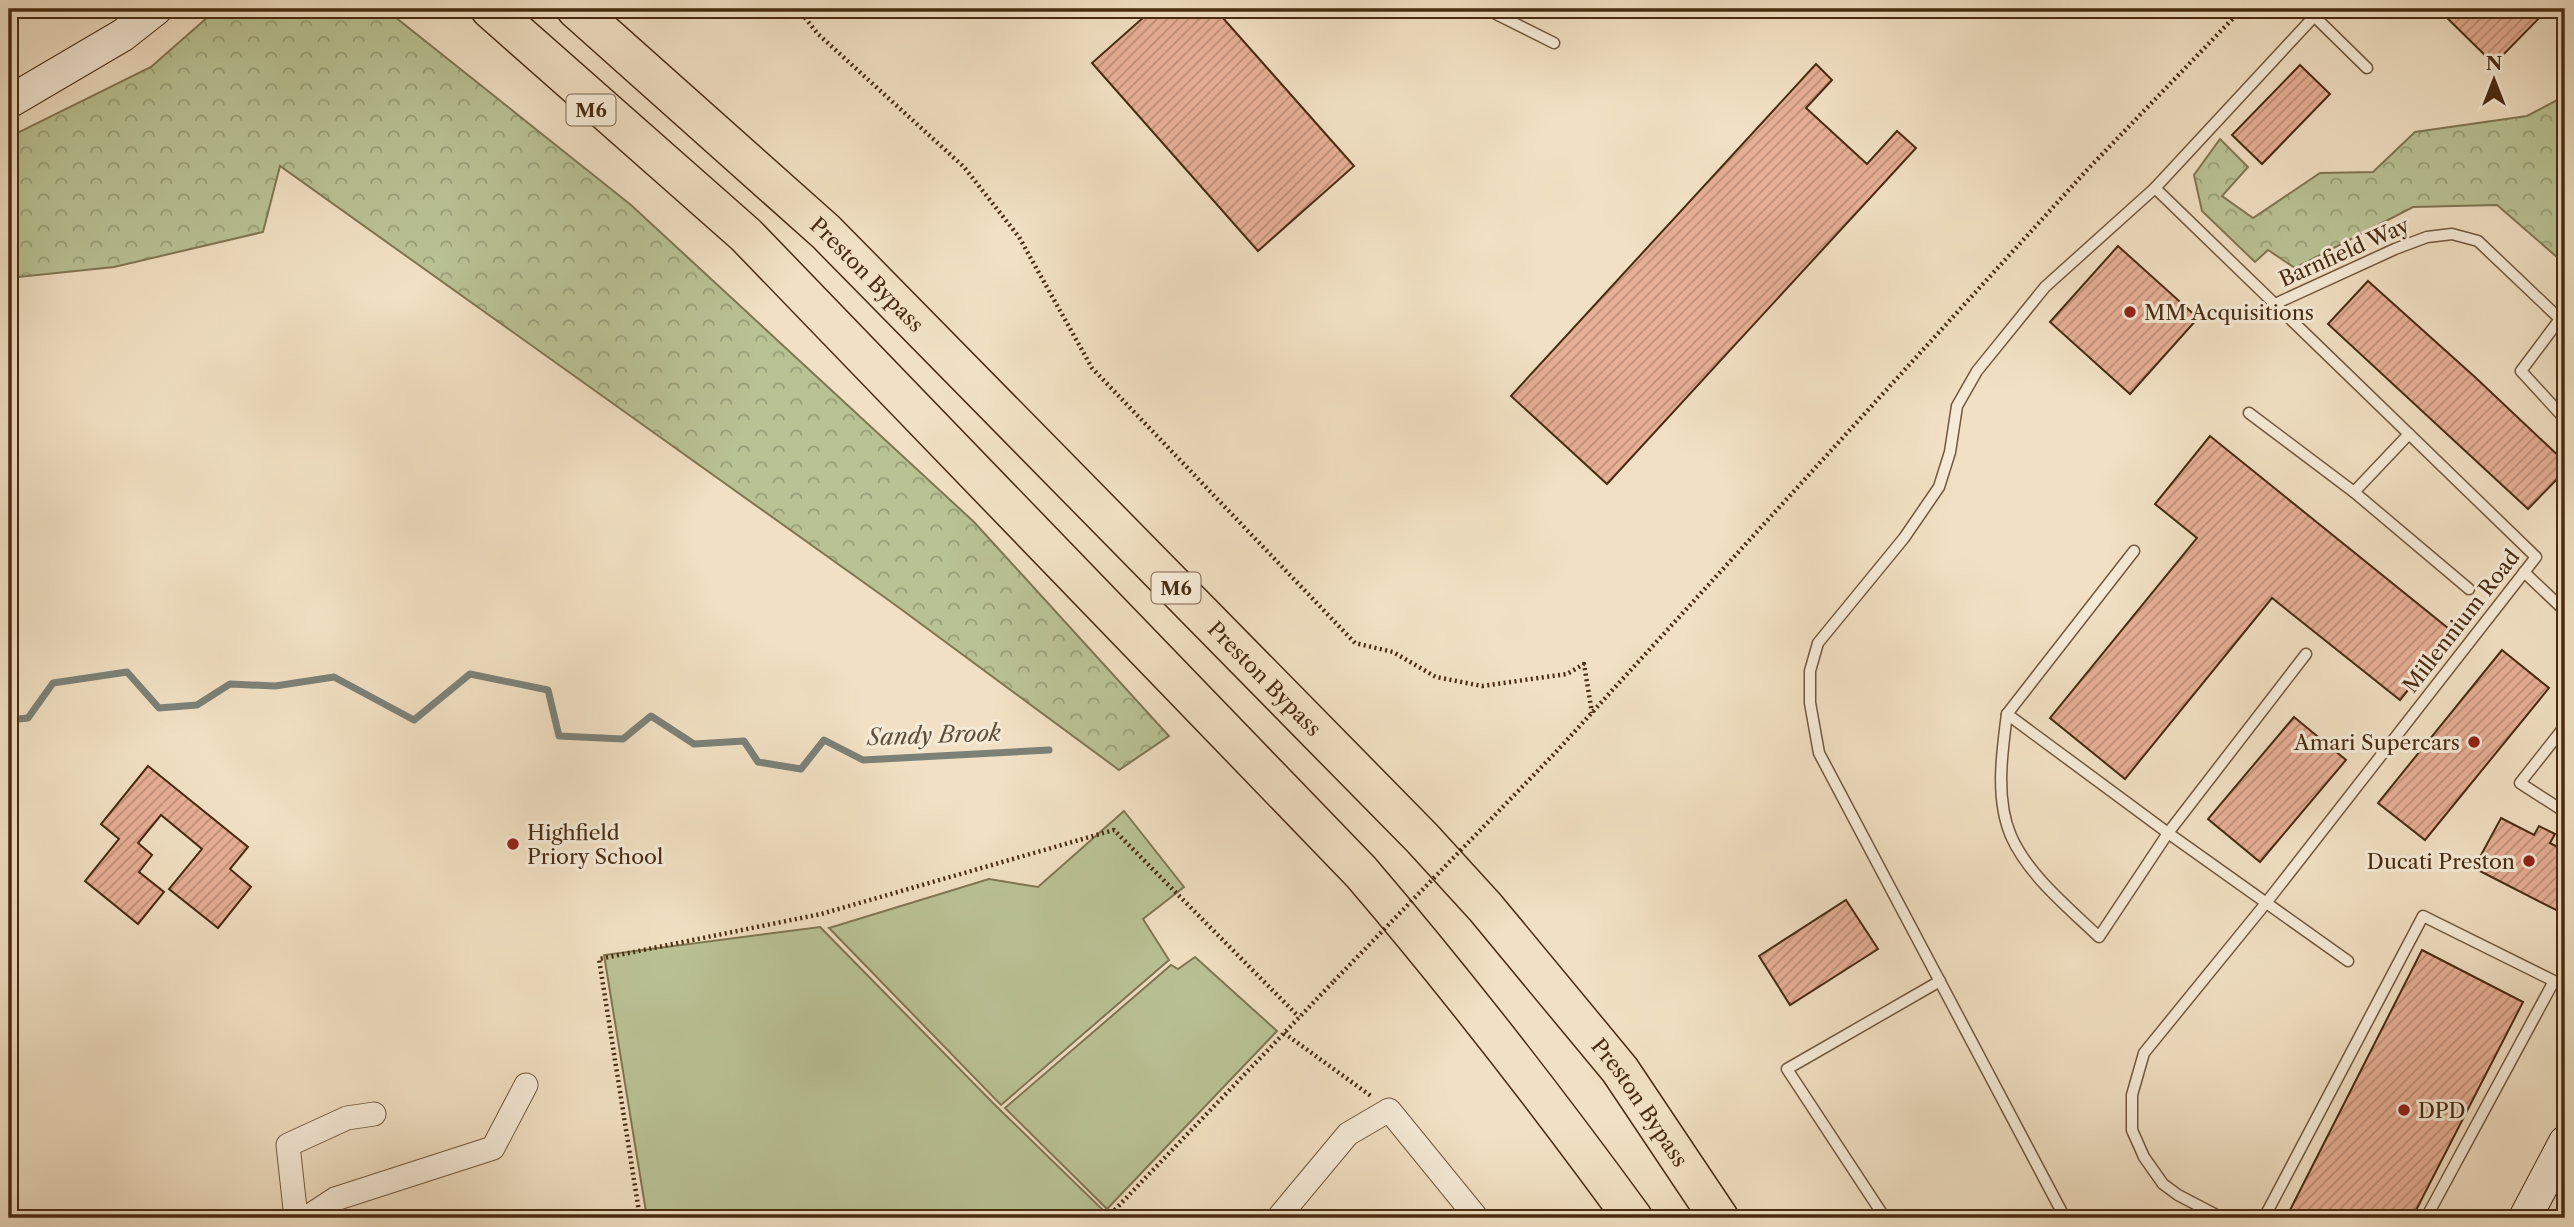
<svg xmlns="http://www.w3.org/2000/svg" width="2574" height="1227" font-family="'Libre Caslon Text',serif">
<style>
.grass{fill:#b9c295;stroke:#807652;stroke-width:2}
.forest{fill:url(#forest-crowns);stroke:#807652;stroke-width:2}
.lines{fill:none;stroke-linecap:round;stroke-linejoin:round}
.stream{stroke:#7c8178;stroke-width:7}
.building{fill:url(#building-hatch);stroke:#482b10;stroke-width:2}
.service-casing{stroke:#72583d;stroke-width:13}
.minor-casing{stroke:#72583d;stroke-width:25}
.secondary-casing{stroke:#482b10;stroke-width:34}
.motorway-casing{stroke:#482b10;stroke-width:41}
.path{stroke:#482b10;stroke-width:4.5;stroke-dasharray:2 3.5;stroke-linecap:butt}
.service{stroke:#f6ebd8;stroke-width:10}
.minor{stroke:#f6ebd8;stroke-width:23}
.secondary{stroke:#f6ebd8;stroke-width:32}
.motorway{stroke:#f1e0c3;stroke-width:38}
.path-bridge{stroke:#482b10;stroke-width:4.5;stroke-dasharray:2 3.5;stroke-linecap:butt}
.poi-dot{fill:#8f2418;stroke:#f6ebd8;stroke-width:2.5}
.labels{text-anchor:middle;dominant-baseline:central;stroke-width:6;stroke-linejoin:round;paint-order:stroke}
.shield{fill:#f6ebd8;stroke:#7c654c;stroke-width:2}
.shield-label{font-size:19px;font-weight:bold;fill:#482b10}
.street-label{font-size:21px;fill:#482b10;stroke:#f6ebd8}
.poi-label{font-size:21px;fill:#482b10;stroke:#f6ebd8;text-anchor:start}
.water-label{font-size:23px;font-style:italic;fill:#5e4f3b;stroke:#f6ebd8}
</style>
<defs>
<pattern id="forest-crowns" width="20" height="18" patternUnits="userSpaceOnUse" patternTransform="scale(1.75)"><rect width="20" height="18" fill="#b9c295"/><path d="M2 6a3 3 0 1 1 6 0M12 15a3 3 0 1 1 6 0" fill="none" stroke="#989e78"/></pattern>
<pattern id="building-hatch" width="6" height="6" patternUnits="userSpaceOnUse" patternTransform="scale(1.75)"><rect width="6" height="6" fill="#e7af96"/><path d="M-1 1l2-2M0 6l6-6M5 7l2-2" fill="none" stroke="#bd8f79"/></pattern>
</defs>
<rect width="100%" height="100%" fill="#f1e0c3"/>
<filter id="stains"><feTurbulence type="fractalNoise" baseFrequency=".00286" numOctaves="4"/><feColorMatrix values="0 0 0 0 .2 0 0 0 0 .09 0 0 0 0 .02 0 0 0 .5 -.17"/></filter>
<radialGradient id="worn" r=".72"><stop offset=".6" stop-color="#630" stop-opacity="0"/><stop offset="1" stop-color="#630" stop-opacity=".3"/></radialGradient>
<g class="grass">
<path d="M1124 811 1184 887 1143 919 1169 960 1001 1105 829 928 989 879 1038 887Z"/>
<path d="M820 927 996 1106 1105 1212 1100 1218H647L604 955Z"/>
<path d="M1195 957 1277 1031 1107 1209 1005 1108 1171 965 1178 969Z"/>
</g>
<g class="forest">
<path d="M217 9H385L631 205 974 522 1169 736 1119 770 894 604 280 166 263 232 114 267 9 278V137L151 67Z"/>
<path d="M2565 96V264L2497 205 2413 207 2295 268 2268 250 2255 262 2202 211 2194 175 2220 139 2248 167 2222 196 2253 218 2320 173 2373 172 2415 132 2527 116Z"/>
</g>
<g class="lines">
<path class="stream" d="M9 720 28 718 53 683 127 672 159 708 197 705 230 684 275 686 334 677 414 720 470 674 548 690 559 736 623 739 651 716 694 744 744 741 758 762 801 769 824 740 863 760 1049 750"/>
</g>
<g class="building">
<path d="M1153 9H1215L1354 166 1258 251 1092 63Z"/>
<path d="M2438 9H2548L2494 64Z"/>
<path d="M1816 64 1832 80 1806 108 1867 164 1897 131 1916 148 1607 484 1511 396Z"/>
<path d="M2300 65 2330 94 2262 164 2232 135Z"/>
<path d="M2118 246 2198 318 2130 394 2050 322Z"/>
<path d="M2368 281 2476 378 2565 462V471L2528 509 2328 324Z"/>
<path d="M2210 436 2454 633 2400 700 2272 598 2125 779 2050 718 2197 538 2155 504Z"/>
<path d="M2502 650 2549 688 2425 840 2378 803Z"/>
<path d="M2294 717 2346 760 2260 862 2208 819Z"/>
<path d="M148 766 248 847 230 869 251 887 218 928 169 889 202 849 161 815 138 843 152 855 139 872 164 892 138 924 85 881 119 839 101 824Z"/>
<path d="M2501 818 2534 835 2539 826 2555 834 2550 843 2565 851V901L2560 912 2474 868Z"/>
<path d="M1846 900 1878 949 1790 1005 1759 956Z"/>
<path d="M2422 950 2523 1002 2412 1218H2286Z"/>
</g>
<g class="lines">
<defs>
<g id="service">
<path d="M1486 9 1554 43"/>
<path d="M2314 16 2367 68"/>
<path d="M2275 304 2395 249 2427 237 2452 234 2478 241 2560 319 2521 371 2565 419"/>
<path d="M2249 413 2354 492"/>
<path d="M2409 434 2354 492 2469 589"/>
<path d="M2134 551 2007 714 2168 833 2348 961"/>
<path d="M2524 572 2565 611"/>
<path d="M2007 714C2002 752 1995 799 2011 836 2028 875 2069 908 2099 937L2168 833 2306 654"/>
<path d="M2565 726 2520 783 2565 812"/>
<path d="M1885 1218 1787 1069 1940 981"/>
<path d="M2065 1218 1819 753 1810 703V671L1818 643 1904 538 1939 487 1950 452 1957 406 1977 371 2045 287 2155 188"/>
<path d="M2222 1218 2178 1195 2163 1184 2144 1157 2132 1130V1095L2144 1053 2266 903 2536 557 2155 188 2321 9"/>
<path d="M2264 1218 2423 916 2554 981 2426 1218"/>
</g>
<g id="minor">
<path d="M296 1218 288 1145 347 1118 374 1114"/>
<path d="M306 1218 335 1199 493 1148 526 1085"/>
<path d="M1278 1218 1348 1134 1389 1110 1477 1218"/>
</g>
<g id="secondary">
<path d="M9 102 123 35 156 9"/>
<path d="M2525 1218 2565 1142"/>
</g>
<g id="motorway">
<path d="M490 9 746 235 1361 872C1457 984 1546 1099 1633 1218"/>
<path id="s1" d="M576 9 826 232 1422 838 1485 907 1620 1070 1719 1218"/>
</g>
</defs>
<use href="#service" class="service-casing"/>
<use href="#minor" class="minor-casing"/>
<use href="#secondary" class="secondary-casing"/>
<use href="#motorway" class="motorway-casing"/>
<g class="path">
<path d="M798 9 818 34 964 167 1019 237 1092 368 1355 643 1393 652 1436 677 1482 686 1567 674 1584 664 1592 713"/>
<path d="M1556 752 2087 170 2242 9"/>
<path d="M1284 1033 1371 1096"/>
<path d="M640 1218 599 959 821 914 1114 830 1299 1017"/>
<path d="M1107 1218 1334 981"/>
<path d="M2565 1218V1217"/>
</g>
<use href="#service" class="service"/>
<use href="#minor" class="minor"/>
<use href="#secondary" class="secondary"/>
<use href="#motorway" class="motorway"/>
<path class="path-bridge" d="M1334 981 1556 752"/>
</g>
<g class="poi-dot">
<circle cx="2130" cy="312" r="7"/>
<circle cx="2474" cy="742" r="7"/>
<circle cx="513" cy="844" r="7"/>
<circle cx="2529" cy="861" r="7"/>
<circle cx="2404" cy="1110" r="7"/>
</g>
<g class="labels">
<g class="shield">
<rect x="566.5" y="94.5" width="49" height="31" rx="5"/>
<rect x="1151.5" y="572.5" width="49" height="31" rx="5"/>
</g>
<g class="shield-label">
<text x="591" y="110">M6</text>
<text x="1176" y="588">M6</text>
</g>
<g class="street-label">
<text transform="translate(2344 252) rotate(-24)">Barnfield Way</text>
<text stroke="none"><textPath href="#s1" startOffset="394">Preston Bypass</textPath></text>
<text transform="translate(2461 621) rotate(-52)">Millennium Road</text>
<text stroke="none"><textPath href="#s1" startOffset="961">Preston Bypass</textPath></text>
<text stroke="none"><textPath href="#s1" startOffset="1528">Preston Bypass</textPath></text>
</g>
<g class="poi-label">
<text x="2144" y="312">MM Acquisitions</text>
<text x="2460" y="742" text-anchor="end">Amari Supercars</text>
<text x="527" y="832">Highfield<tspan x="527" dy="24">Priory School</tspan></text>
<text x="2515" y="861" text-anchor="end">Ducati Preston</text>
<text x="2418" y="1110">DPD</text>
</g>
<g class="water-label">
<text transform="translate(934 735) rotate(-2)">Sandy Brook</text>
</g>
</g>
<rect width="2574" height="1227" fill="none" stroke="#f1e0c3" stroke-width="35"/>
<rect x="10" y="10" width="2553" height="1206" fill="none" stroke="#482b10" stroke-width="3.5"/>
<rect x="18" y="18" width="2539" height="1192" fill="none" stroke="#482b10" stroke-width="2"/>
<g transform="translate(2494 80)" stroke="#f6ebd8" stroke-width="5" paint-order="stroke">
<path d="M0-5L12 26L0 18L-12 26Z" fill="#482b10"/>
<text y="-10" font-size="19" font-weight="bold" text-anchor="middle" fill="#482b10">N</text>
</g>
<rect width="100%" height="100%" filter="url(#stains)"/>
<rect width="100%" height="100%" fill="url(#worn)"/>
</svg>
